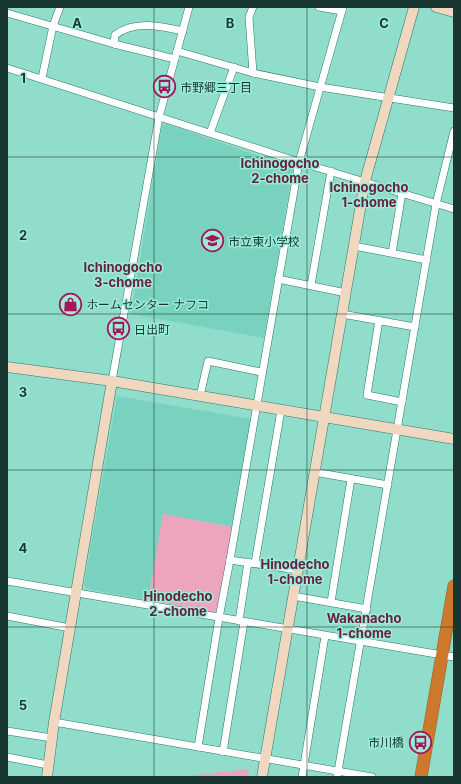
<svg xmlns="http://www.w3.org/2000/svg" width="461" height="784" font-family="Inter,'Noto Sans JP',sans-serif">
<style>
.built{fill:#79d2bf}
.green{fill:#eca5bc}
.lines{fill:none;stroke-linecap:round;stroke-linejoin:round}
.street-casing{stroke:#28796a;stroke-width:8}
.secondary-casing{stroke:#28796a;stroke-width:11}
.highway-casing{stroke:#8d622e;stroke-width:13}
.street{stroke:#fff;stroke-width:7}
.secondary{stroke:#f0d7c0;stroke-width:10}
.highway{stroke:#cc792d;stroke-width:12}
.grid{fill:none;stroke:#173730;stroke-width:1;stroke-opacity:0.55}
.labels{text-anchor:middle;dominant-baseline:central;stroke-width:3;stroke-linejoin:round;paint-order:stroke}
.poi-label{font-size:12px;fill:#173730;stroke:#9cead8;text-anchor:start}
.neighbourhood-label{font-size:13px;font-weight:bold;fill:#65233e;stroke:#9cead8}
.grid-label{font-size:13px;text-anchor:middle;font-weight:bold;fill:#173730;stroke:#9cead8;stroke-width:3;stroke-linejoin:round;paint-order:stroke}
</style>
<rect width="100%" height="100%" fill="#90ddcb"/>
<g class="built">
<path d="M167 124 293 168 264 338 131 314 162 126Z"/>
<path d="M117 396 251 419 233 527 163 514 148 600 87 589 84 585Z"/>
</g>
<g class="green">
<path d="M163 514 233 527 218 609 213 612 148 600Z"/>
<path d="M248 769 249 777H178Z"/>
</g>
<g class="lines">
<defs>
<g id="street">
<path d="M253 7 249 17 253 73"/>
<path d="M319 7 342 11"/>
<path d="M7 13 114 44 175 59"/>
<path d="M114 44 115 35C134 20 161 26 183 31"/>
<path d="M177 51 253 73 320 87 454 108"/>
<path d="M7 68 299 162 454 209"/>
<path d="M42 78 53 26 60 7"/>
<path d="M210 133 234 67"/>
<path d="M354 246 427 260"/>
<path d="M392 253 402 193"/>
<path d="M278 279 346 293"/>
<path d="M311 285 331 171"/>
<path d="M342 314 415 327"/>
<path d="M379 320 367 395 402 402"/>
<path d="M112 381 159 117 189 7"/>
<path d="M200 396 208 361 261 372"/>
<path d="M314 472 388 485"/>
<path d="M230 560 297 570"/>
<path d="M255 563 281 410"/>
<path d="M7 581 454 657"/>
<path d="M293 596 367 609"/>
<path d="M331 602 351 479"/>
<path d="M7 616 70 628"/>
<path d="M239 621 248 562"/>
<path d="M54 722 372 777"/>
<path d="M7 731 52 738"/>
<path d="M198 747 219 618 230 560 299 162 343 7"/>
<path d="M223 752 244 622"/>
<path d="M7 757 48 765"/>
<path d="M302 777 325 636"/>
<path d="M337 777 436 204 454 131"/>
</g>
<g id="secondary">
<path d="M436 7 454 12"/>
<path d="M7 367 112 381 454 439"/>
<path d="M47 777 54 722 112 381"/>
<path d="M262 777 365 181 414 7"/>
</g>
<path id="highway" d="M421 777 454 586"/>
</defs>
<use href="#street" class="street-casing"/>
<use href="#secondary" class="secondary-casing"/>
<use href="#highway" class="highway-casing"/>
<use href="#street" class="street"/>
<use href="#secondary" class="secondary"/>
<use href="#highway" class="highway"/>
</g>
<path class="grid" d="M154 7V777M307 7V777M7 157H454M7 314H454M7 470H454M7 627H454"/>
<defs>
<symbol id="bus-ring" viewBox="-11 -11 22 22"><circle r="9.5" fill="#9cead8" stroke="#a4165c" stroke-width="1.5"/><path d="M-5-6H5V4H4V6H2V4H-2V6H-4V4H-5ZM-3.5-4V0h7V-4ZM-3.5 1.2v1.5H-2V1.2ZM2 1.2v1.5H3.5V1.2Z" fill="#a4165c"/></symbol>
<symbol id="school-ring" viewBox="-11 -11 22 22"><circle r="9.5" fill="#9cead8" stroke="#a4165c" stroke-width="1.5"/><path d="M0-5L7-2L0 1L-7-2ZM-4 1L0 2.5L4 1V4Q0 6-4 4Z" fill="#a4165c"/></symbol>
<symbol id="shop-ring" viewBox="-11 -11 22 22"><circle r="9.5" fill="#9cead8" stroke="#a4165c" stroke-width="1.5"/><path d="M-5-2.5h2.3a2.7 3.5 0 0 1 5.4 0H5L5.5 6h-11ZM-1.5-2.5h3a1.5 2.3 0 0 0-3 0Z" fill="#a4165c"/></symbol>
</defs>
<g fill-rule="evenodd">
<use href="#bus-ring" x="152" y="74" width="25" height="25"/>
<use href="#school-ring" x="200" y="228" width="25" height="25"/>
<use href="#shop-ring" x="58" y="292" width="25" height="25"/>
<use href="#bus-ring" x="106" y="316" width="25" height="25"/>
<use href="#bus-ring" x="408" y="730" width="25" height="25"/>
</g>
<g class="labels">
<g class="poi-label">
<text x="180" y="87">市野郷三丁目</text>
<text x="228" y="241">市立東小学校</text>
<text x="86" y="304">ホームセンター ナフコ</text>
<text x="134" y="329">日出町</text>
<text x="404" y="742" text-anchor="end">市川橋</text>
</g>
<g class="neighbourhood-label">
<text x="280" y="163">Ichinogocho<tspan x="280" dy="15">2-chome</tspan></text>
<text x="369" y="187">Ichinogocho<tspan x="369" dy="15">1-chome</tspan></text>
<text x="123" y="267">Ichinogocho<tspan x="123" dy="15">3-chome</tspan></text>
<text x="295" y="564">Hinodecho<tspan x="295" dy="15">1-chome</tspan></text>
<text x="178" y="596">Hinodecho<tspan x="178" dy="15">2-chome</tspan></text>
<text x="364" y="618">Wakanacho<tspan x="364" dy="15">1-chome</tspan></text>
</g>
</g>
<g class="grid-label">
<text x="77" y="28">A</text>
<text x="230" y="28">B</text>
<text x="384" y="28">C</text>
<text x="23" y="83">1</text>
<text x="23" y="240">2</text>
<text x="23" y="397">3</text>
<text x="23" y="553">4</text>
<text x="23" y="710">5</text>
</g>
<rect width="461" height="784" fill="none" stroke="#173730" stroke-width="16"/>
</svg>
